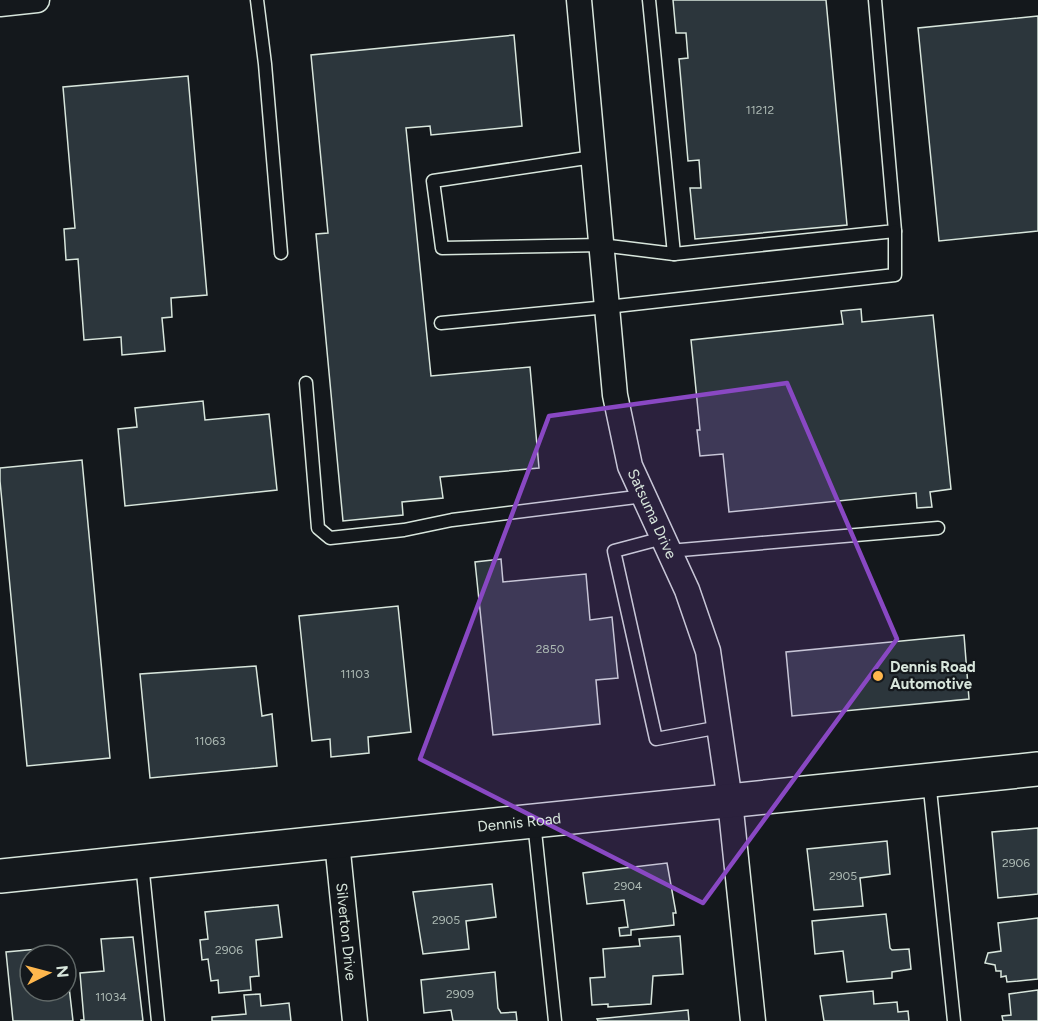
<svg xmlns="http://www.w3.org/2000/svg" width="1038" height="1021" font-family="Figtree,sans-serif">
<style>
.building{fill:#2c363c;stroke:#d8e6dc;stroke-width:1.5}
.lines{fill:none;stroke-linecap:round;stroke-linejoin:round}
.lane-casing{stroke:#d8e6dc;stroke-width:15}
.street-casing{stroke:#d8e6dc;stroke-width:27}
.secondary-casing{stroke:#d8e6dc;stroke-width:36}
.lane{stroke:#14181c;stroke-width:12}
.street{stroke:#14181c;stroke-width:24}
.secondary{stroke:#14181c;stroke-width:33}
.marked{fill:#8948c3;fill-opacity:0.2;stroke:#8948c3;stroke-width:4.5;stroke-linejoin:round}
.poi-dot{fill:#ffb74d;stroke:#14181c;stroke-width:2}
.labels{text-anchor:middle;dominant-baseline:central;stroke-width:4.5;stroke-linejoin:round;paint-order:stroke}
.number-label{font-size:12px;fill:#adbab4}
.street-label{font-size:15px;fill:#d8e6dc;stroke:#14181c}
.poi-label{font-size:15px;font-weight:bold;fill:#d8e6dc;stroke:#14181c;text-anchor:start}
</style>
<rect width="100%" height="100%" fill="#14181c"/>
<g class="building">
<path d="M673 0H826L847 225 695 239 690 188H701L699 160 688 161 679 59 688 58 686 33H676Z"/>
<path d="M1038 16V231L939 241 918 28Z"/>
<path d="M514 35 522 126 431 135 430 126 406 128 431 376 530 367 539 468 440 477 443 498 402 502 403 515 343 521 316 234 328 233 311 55Z"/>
<path d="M188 76 207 295 171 298 172 317 162 318 165 351 122 355 121 337 84 340 78 259 66 260 64 229 75 228 63 87Z"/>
<path d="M861 309 862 322 933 315 951 489 930 492 932 507 917 508 916 493 729 512 723 454 700 456 697 430H700L691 340 843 324 841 311Z"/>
<path d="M203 401 205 420 269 414 277 490 125 506 118 429 137 427 135 408Z"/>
<path d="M82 460 110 758 27 766 0 481V468Z"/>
<path d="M501 559 503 582 586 574 590 620 612 617 618 678 596 680 600 724 493 735 475 562Z"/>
<path d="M398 606 411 732 368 737 369 753 331 757 330 739 312 741 299 616Z"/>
<path d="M964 635 969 699 792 716 786 652Z"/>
<path d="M256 666 262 716 272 714 277 766 150 778 140 674Z"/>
<path d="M1038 828V894L998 898 992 832Z"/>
<path d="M887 841 890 874 860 878 863 906 814 910 807 849Z"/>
<path d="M667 863 676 913H673L674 925 631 930V935L620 936 619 928 628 927 624 900 587 904 583 873Z"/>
<path d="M492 884 496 917 466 921 469 949 423 954 413 892Z"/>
<path d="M278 905 282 937 256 940 259 976 250 977 251 990 219 993 218 980 211 981 208 959 202 960 200 940 208 939 205 912Z"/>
<path d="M886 914 890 948 892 950 909 949 911 969 892 972V978L847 982 843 951 815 954 812 921Z"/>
<path d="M1038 918V979L1007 982 1006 976 1001 977V971H996L995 965 985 963 988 953 1001 951 998 923Z"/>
<path d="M680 936 683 974 653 976 651 1004 608 1007V1004L592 1005 590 978 605 977 603 949 640 946 639 939Z"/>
<path d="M133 937 143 1021H81V1020H84L80 973 104 971 101 939Z"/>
<path d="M38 949 39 955H30V991H66V978H68L73 1021H13L6 952Z"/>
<path d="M495 972 498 1008 501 1013 516 1012 517 1021H453L451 1010 424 1013 421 980Z"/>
<path d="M1038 990V1021H1003L1002 1016 1011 1015 1009 994Z"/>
<path d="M873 991 874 1004 897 1002 898 1012 908 1011 909 1021H824L820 996Z"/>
<path d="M260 994 261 1006 289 1003 291 1021H212V1017L246 1014 244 995Z"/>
<path d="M688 1010 689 1021H598L597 1019Z"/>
</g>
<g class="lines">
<defs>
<g id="lane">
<path d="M257 0 265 64 281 253"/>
<path d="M593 157 433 181 442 248 601 245 674 254 649 0"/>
<path d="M674 254 895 231 875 0"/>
<path d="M441 323 607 307 895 275V231"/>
<path d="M306 383 318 528 330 538 404 530 452 520 644 496"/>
<path d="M663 538 614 551 656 739 720 727"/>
<path d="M669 551 938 528"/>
<path d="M929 780 954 1021"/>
<path d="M534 822 555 1021"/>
<path d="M142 863 158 1021"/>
</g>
<g id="street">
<path id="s1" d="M579 0 615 395 630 466 687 590 708 651 730 801 753 1021"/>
<path d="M0 4 37 0"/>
<path id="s2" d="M337 842 355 1021"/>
</g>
<g id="secondary">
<path id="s3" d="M0 876 1038 769"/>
</g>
</defs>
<use href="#lane" class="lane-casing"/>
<use href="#street" class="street-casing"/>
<use href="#secondary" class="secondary-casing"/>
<use href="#lane" class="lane"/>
<use href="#street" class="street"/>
<use href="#secondary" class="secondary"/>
</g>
<path class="marked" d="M787 383 897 639 703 903 420 759 549 416Z"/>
<circle class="poi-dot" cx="878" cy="676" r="6"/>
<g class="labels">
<g class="number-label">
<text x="760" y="110">11212</text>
<text x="550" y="649">2850</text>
<text x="355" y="674">11103</text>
<text x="210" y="741">11063</text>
<text x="1016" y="863">2906</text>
<text x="843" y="876">2905</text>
<text x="628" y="886">2904</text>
<text x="446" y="920">2905</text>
<text x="229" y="950">2906</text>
<text x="460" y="994">2909</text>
<text x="111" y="997">11034</text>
</g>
<g class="street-label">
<text stroke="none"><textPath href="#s1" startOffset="522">Satsuma Drive</textPath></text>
<text stroke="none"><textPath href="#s3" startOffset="522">Dennis Road</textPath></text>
<text stroke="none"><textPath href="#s2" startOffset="90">Silverton Drive</textPath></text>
</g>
<g class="poi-label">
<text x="890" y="667">Dennis Road<tspan x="890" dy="17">Automotive</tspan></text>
</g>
</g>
<g transform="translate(48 973) rotate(84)"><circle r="28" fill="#14181c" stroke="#626a69" stroke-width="1.5"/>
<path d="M0-4.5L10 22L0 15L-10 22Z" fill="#ffb74d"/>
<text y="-9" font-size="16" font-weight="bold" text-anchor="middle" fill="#d8e6dc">N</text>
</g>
</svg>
